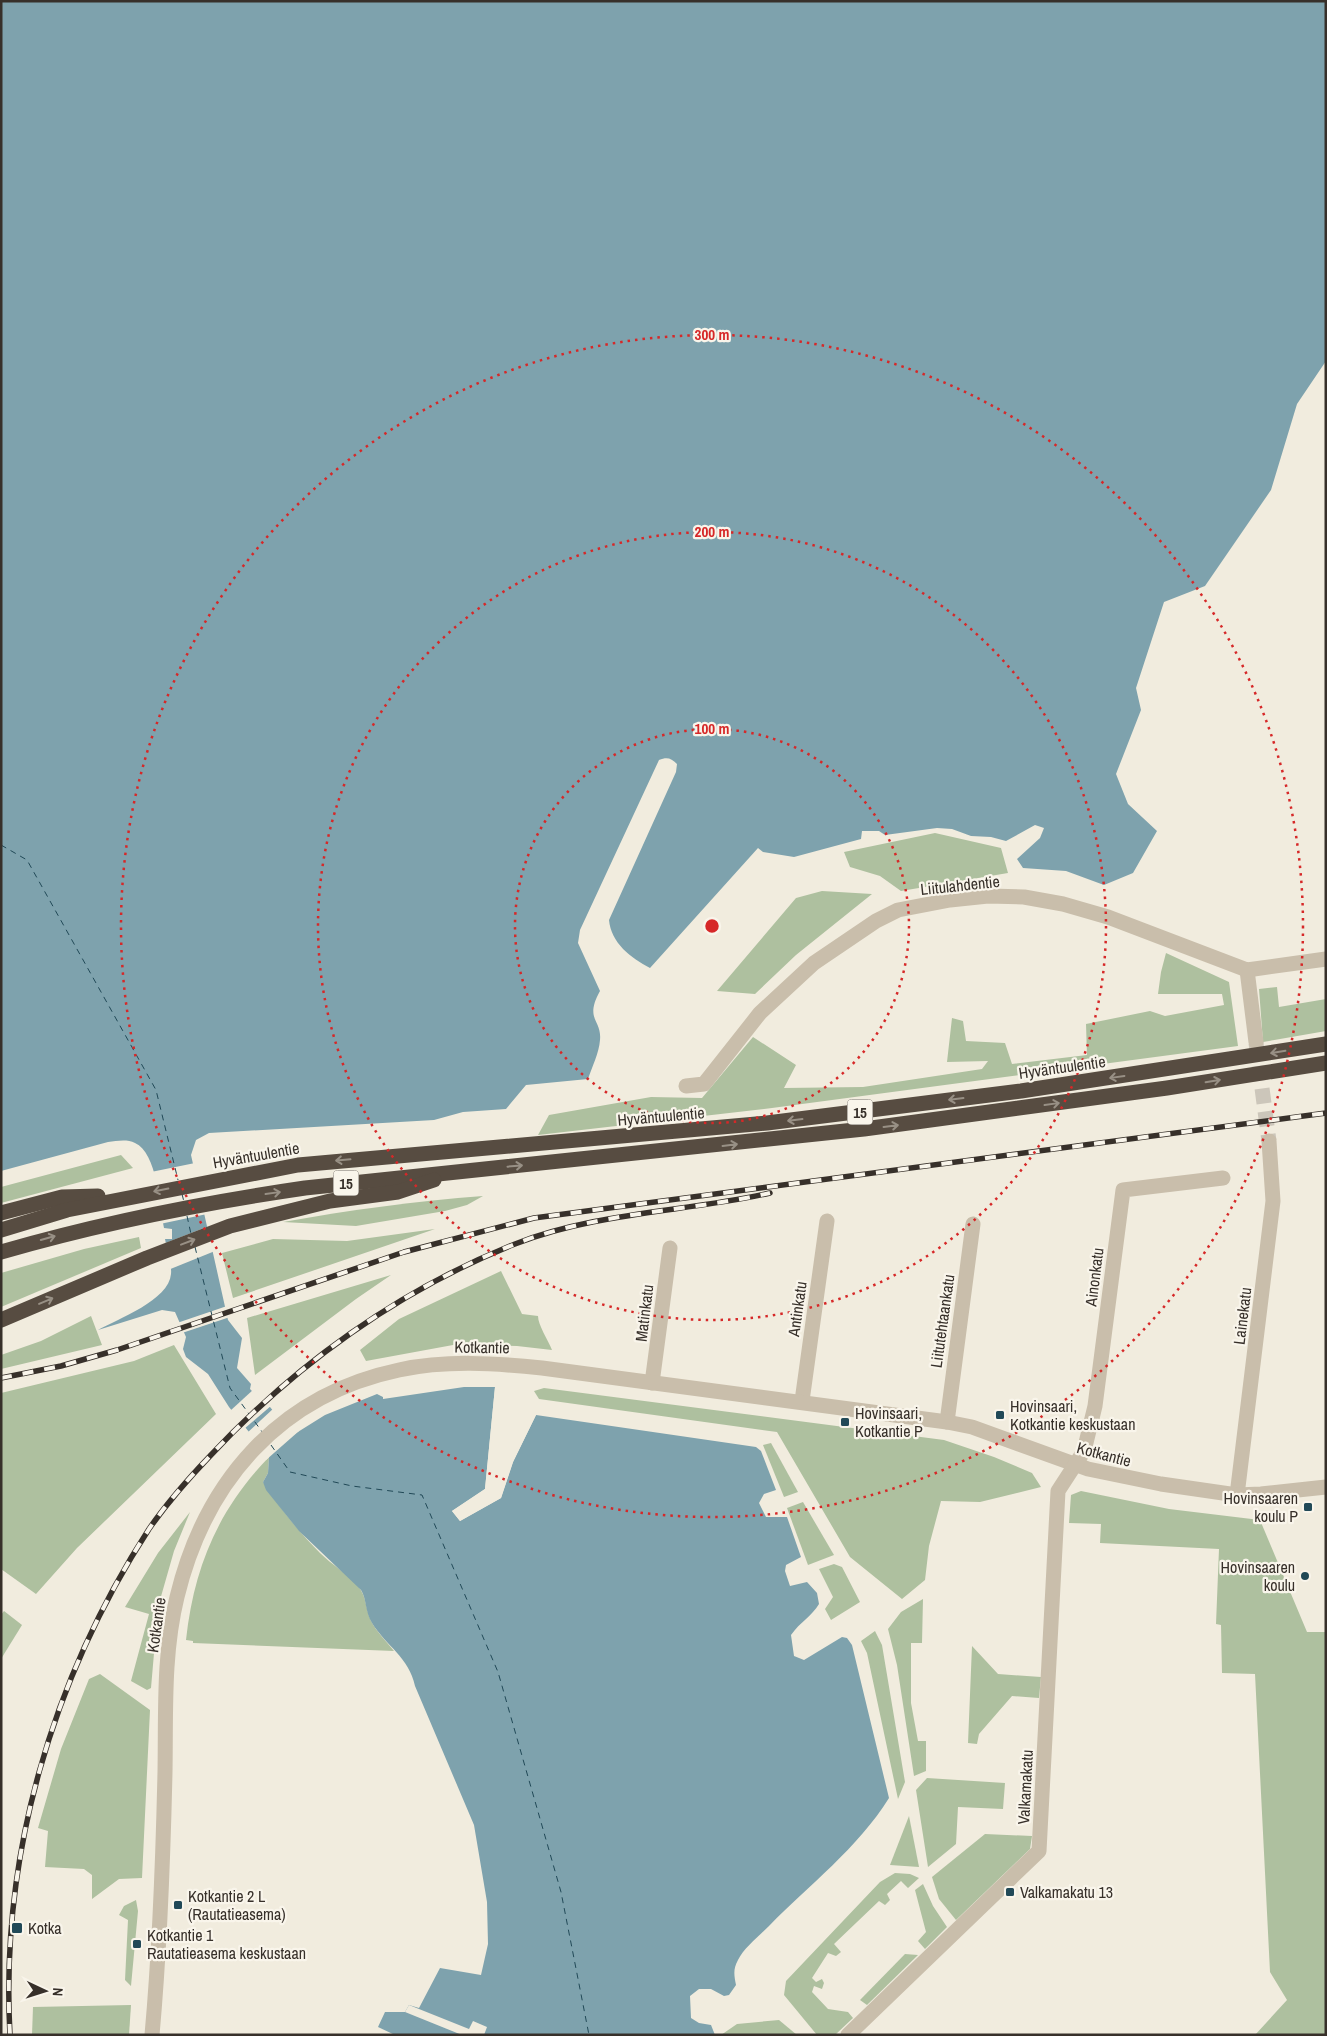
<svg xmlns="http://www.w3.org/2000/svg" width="1327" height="2036" font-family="'Archivo Narrow',sans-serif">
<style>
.green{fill:#aec09f}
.water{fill:#7ea2ad}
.pier{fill:#f1ecde}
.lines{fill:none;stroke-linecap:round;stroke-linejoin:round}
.ferry{stroke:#214957;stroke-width:1;stroke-dasharray:6 5;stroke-linecap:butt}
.minor-tunnel{stroke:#ccc6ba;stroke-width:15;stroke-dasharray:15 8;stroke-linecap:butt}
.minor{stroke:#c9beab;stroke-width:15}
.highway{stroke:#574c41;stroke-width:15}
.rail-casing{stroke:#37302a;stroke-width:5.5}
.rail{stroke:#f9f5eb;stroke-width:4;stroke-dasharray:11;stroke-linecap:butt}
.oneway{stroke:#989085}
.ring{fill:none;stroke:#d62828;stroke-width:2.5;stroke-dasharray:2.5 5}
.poi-dot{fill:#214957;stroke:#f9f5eb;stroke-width:2}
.labels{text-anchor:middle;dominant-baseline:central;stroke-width:4.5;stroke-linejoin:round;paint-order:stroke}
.shield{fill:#f9f5eb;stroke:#716b64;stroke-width:1}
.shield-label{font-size:15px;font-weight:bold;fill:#37302a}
.street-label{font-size:16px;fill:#37302a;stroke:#f9f5eb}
.poi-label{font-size:16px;fill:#37302a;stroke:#f9f5eb;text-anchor:start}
.centre{fill:#d62828;stroke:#f9f5eb;stroke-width:2.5}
.ring-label{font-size:15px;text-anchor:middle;font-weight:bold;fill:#d62828;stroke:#f9f5eb;stroke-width:4.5;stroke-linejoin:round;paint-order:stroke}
</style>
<rect width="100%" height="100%" fill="#f1ecde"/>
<g class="green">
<path d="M935 833 1001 848 1008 873 901 891 880 876 850 867 844 852Z"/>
<path d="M822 891 872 894 796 955 755 994 717 991 796 898Z"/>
<path d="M1166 953 1229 982 1238 1046 772 1108 538 1135 549 1115 651 1097 702 1098 753 1037 796 1065 784 1088 863 1087 982 1069 988 1061 947 1062 952 1018 963 1021 966 1041 1005 1043 1012 1064 1087 1055 1086 1024 1150 1011 1165 1016 1224 1005 1222 994H1158L1161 972Z"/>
<path d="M1277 987 1279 1007 1326 999V1031L1263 1042 1259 989Z"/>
<path d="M121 1155 133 1168 1 1203V1187Z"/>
<path d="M483 1196 467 1205 445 1211 356 1226 283 1222C350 1210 416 1201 483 1196Z"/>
<path d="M435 1229 233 1298 222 1253 273 1239 347 1241Z"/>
<path d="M139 1237 141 1248 1 1307V1273L84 1249Z"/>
<path d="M501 1271 522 1314 538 1316C538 1325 548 1340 552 1350L517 1346 453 1345 366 1361 360 1350 399 1319Z"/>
<path d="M391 1275 356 1299 255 1375 247 1318Z"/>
<path d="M91 1316 102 1345 1 1369V1355L41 1341Z"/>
<path d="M174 1345 216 1414 77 1548 36 1594 1 1569V1393L134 1361Z"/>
<path d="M544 1388 944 1440 994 1457 1032 1473 1041 1487 980 1502 941 1501 929 1546 925 1580 902 1599 850 1557 777 1432 539 1399 534 1391Z"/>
<path d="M771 1443 798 1492 784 1497 763 1445Z"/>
<path d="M269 1457 268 1473 263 1482C279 1507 299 1532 320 1553 332 1565 347 1573 358 1586 367 1597 365 1608 371 1621 376 1631 387 1642 394 1651L193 1643V1641L186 1640C194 1567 218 1510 269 1457Z"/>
<path d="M1081 1491 1169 1509 1260 1520 1307 1632H1326V2035H1255L1287 2000 1270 1972 1255 1674 1222 1673 1221 1625 1216 1624 1219 1549 1100 1543 1101 1524 1069 1523 1071 1495Z"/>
<path d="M803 1502 834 1555 808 1565 787 1508Z"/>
<path d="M190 1512 174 1551 158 1607 151 1688 147 1690 131 1681 149 1614 125 1607 158 1553Z"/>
<path d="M834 1564 842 1567 860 1602 831 1620 825 1609 833 1597 819 1569Z"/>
<path d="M923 1599 922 1643H911V1703L918 1741H926V1771L914 1776 897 1665 888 1629 901 1612Z"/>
<path d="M4 1611 22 1625 1 1659V1615Z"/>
<path d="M875 1631 882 1645 905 1782 898 1799 867 1653 861 1641Z"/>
<path d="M972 1646 998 1674 1041 1677 1039 1698 1012 1696 979 1734 977 1744 968 1743Z"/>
<path d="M100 1674 150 1710 142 1878 119 1879 92 1899V1875L84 1869 45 1867 48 1831 38 1828 61 1749 89 1679Z"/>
<path d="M927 1778 1005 1783 1003 1809 958 1807 956 1844 928 1867 916 1790Z"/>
<path d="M909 1816 919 1867 890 1865Z"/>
<path d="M985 1834 1032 1836 1030 1849 956 1920 939 1899 932 1877Z"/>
<path d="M895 1873 910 1874 919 1878 908 1888 901 1881 887 1894 890 1900 885 1905 879 1901 834 1944 841 1952 836 1956 828 1953 812 1978 816 1982 822 1979 824 1983 822 1989 814 1986 812 1992 828 2009 848 2012 853 2018 835 2035H817L784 1995 786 1981 880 1882Z"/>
<path d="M923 1884 933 1906 947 1927 925 1949 918 1941 926 1932 915 1890Z"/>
<path d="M136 1900 138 1911 131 1986 125 1980 128 1920 119 1915 124 1906Z"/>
<path d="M905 1954 918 1955 867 2005 860 2000Z"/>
<path d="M131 2005 129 2035H32L33 2007Z"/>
<path d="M779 2020 797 2035H721L737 2024Z"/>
</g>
<path class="water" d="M1 1H1326V361L1297 404 1271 490 1205 586 1164 602 1136 688 1141 710 1116 774 1128 804 1157 831 1133 873 1104 885 1066 871 1023 868 1017 859 1040 838 1044 828 1035 825 1006 841 991 837 971 836 952 829 937 828 885 835 879 831H862L861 839 794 857 763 852 758 848 650 968C631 958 611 943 609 920L676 772 677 764C671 758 667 757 659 760L580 930 578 943 600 991C584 1020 602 1019 600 1040 599 1053 592 1067 588 1079L526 1085 506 1109 463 1112 434 1120 209 1133 196 1140 191 1155 228 1320 242 1338 237 1368 251 1384 250 1389 268 1407H270L293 1435 325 1415 377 1394 383 1397V1399L464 1387H495L485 1489 452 1511 460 1521 501 1498 513 1462 536 1415 756 1447 761 1451 776 1490 764 1494 759 1503 766 1517H787L801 1557 786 1565 785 1571 790 1586 807 1582 817 1593 819 1604C812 1616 800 1622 791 1635L794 1656 804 1660 842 1637 847 1638 852 1645 889 1798C858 1848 809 1885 769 1926 759 1936 744 1948 738 1960 733 1969 734 1975 736 1985L729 1995 724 1996 711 1989H699L690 1996 691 2018 699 2023 711 2025 715 2035H395L378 2027 385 2012H405L409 2005 419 2008 440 1968 481 1975 488 1944 487 1902 474 1825 415 1686C409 1657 386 1646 372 1623 365 1612 367 1600 361 1590L299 1531 266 1490 263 1482 268 1473 269 1457 229 1407 208 1374 186 1357 183 1349 186 1337 175 1312 162 1310 98 1330C118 1319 169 1300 171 1274 172 1264 167 1250 165 1239H172V1229L164 1228C160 1207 157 1152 135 1143 127 1139 117 1141 108 1142L1 1171Z"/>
<g class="pier">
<path d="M195 1163 207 1214 160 1224 151 1172Z"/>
<path d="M209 1226 215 1251 168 1270 163 1244Z"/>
<path d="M227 1306 230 1317 182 1333 177 1323Z"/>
<path d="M495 1387 497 1389 487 1490 455 1511 460 1518 498 1497 511 1461 534 1413 536 1415 513 1462 501 1498 460 1521 452 1511 485 1489Z"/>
<path d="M254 1389 272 1405 244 1429 230 1411Z"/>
<path d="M274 1408 294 1432 297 1429 299 1431 266 1460 247 1433Z"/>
<path d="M409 2005 469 2029 473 2021 487 2027 484 2035H462L405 2012Z"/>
</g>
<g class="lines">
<g class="ferry">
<path d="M1 845 27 860 156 1090 178 1180"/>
<path d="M182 1194 184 1202"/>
<path d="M187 1216 191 1234"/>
<path d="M195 1247 230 1388 263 1433"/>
<path d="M271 1445 290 1472 352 1486 422 1495 498 1672 561 1892 589 2035"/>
</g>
<path class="minor-tunnel" d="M1256 1043 1269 1141"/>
<g class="minor">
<path d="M1247 970 1256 1042"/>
<path d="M686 1086 704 1084 760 1013 814 963 876 921 898 910 950 900 988 896 1024 897 1063 904 1108 917 1247 970 1326 959"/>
<path d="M652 1383 670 1248"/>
<path d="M802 1401 827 1221"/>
<path d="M947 1422 973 1224"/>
<path d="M1237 1495 1273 1201 1269 1141"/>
<path d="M152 2035C160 1947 163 1860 165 1772 166 1714 163 1654 177 1597 205 1481 280 1395 399 1370 446 1360 494 1363 542 1368L947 1422 972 1427 1088 1469 1161 1484 1237 1495 1261 1494 1326 1487"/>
<path d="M848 2035 1039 1851 1058 1491 1084 1451 1095 1406 1123 1190 1223 1178"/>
</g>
<g class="highway">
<path d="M1 1213 62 1197 98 1196"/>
<path d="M1 1230 67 1210 298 1165 767 1123 1021 1091 1326 1044"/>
<path d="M1 1252C101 1223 202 1203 305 1188L864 1129 1167 1088 1326 1063"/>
<path d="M1 1320 147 1258 230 1226 330 1201 398 1192 434 1180"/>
</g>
<defs>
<g id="rail">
<path d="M1 1378 61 1366 117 1350 404 1252 534 1218 1326 1113"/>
<path d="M10 2035C0 1856 52 1679 149 1529 167 1503 188 1479 210 1456 295 1365 399 1290 515 1244 596 1212 686 1212 770 1193"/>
</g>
</defs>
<use href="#rail" class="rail-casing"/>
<use href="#rail" class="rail"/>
</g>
<defs><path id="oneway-shaft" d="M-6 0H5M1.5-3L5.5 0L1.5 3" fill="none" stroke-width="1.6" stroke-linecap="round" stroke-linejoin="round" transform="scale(1.25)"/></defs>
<g class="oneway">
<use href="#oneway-shaft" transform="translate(1278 1052) rotate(171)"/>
<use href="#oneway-shaft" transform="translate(1117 1077) rotate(172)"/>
<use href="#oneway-shaft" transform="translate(1213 1081) rotate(-9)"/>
<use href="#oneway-shaft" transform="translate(956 1099) rotate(173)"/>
<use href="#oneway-shaft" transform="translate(1052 1104) rotate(-8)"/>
<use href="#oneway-shaft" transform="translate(795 1120) rotate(173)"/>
<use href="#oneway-shaft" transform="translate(891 1126) rotate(-7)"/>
<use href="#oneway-shaft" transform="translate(730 1145) rotate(-7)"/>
<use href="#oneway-shaft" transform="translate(343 1160) rotate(175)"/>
<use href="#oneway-shaft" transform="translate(515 1166) rotate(-5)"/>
<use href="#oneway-shaft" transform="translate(161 1190) rotate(169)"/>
<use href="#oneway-shaft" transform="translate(273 1193) rotate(-8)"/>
<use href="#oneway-shaft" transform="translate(48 1238) rotate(-16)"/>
<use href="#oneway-shaft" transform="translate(188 1242) rotate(-21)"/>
<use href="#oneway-shaft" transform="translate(46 1301) rotate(-23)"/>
</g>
<g class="ring">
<circle cx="712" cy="926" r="197"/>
<circle cx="712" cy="926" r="394"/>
<circle cx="712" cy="926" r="591"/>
</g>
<g class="poi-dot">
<rect x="995" y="1410" width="10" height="10" rx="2.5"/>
<rect x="840" y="1417" width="10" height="10" rx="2.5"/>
<rect x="1303" y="1502" width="10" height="10" rx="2.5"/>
<circle cx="1305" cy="1576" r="5"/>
<rect x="1005" y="1887" width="10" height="10" rx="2.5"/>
<rect x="173" y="1900" width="10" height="10" rx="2.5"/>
<rect x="11" y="1922" width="12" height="12" rx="2.5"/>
<rect x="132" y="1939" width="10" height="10" rx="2.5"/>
</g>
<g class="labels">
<g class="shield">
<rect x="847.5" y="1099.5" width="25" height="25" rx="4"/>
<rect x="333.5" y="1170.5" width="25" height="25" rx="4"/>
</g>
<g class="shield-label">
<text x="860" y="1112">15</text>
<text x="346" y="1183">15</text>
</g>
<g class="street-label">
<text transform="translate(960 885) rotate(-6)">Liitulahdentie</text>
<text transform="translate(1062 1067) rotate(-8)">Hyväntuulentie</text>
<text transform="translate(661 1116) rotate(-5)">Hyväntuulentie</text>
<text transform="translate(256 1155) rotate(-10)">Hyväntuulentie</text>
<text transform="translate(1094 1277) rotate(-83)">Ainonkatu</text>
<text transform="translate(797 1309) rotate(-82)">Antinkatu</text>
<text transform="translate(644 1313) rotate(-83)">Matinkatu</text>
<text transform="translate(1242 1316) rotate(-83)">Lainekatu</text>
<text transform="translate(942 1321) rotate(-82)">Liitutehtaankatu</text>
<text transform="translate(482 1347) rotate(1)">Kotkantie</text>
<text transform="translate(1104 1454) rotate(15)">Kotkantie</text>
<text transform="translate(156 1625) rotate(-82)">Kotkantie</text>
<text transform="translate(1025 1787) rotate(-87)">Valkamakatu</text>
</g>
<g class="poi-label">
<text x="1010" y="1406">Hovinsaari,<tspan x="1010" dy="18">Kotkantie keskustaan</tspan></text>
<text x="855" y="1413">Hovinsaari,<tspan x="855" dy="18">Kotkantie P</tspan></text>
<text x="1298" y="1498" text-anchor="end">Hovinsaaren<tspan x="1298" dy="18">koulu P</tspan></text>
<text x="1295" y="1567" text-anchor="end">Hovinsaaren<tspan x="1295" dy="18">koulu</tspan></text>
<text x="1020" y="1892">Valkamakatu 13</text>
<text x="188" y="1896">Kotkantie 2 L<tspan x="188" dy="18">(Rautatieasema)</tspan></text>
<text x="28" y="1928">Kotka</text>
<text x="147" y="1935">Kotkantie 1<tspan x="147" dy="18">Rautatieasema keskustaan</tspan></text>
</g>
</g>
<circle cx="712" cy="926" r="8" class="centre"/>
<g class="ring-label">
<text x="712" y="340">300 m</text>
<text x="712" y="537">200 m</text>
<text x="712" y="734">100 m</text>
</g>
<rect width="1327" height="2036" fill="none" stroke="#37302a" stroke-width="5"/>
<g transform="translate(45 1991) rotate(94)" stroke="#f9f5eb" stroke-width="4" paint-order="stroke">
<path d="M0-4L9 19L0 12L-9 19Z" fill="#37302a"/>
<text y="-8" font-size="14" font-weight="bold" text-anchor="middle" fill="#37302a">N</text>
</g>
</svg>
